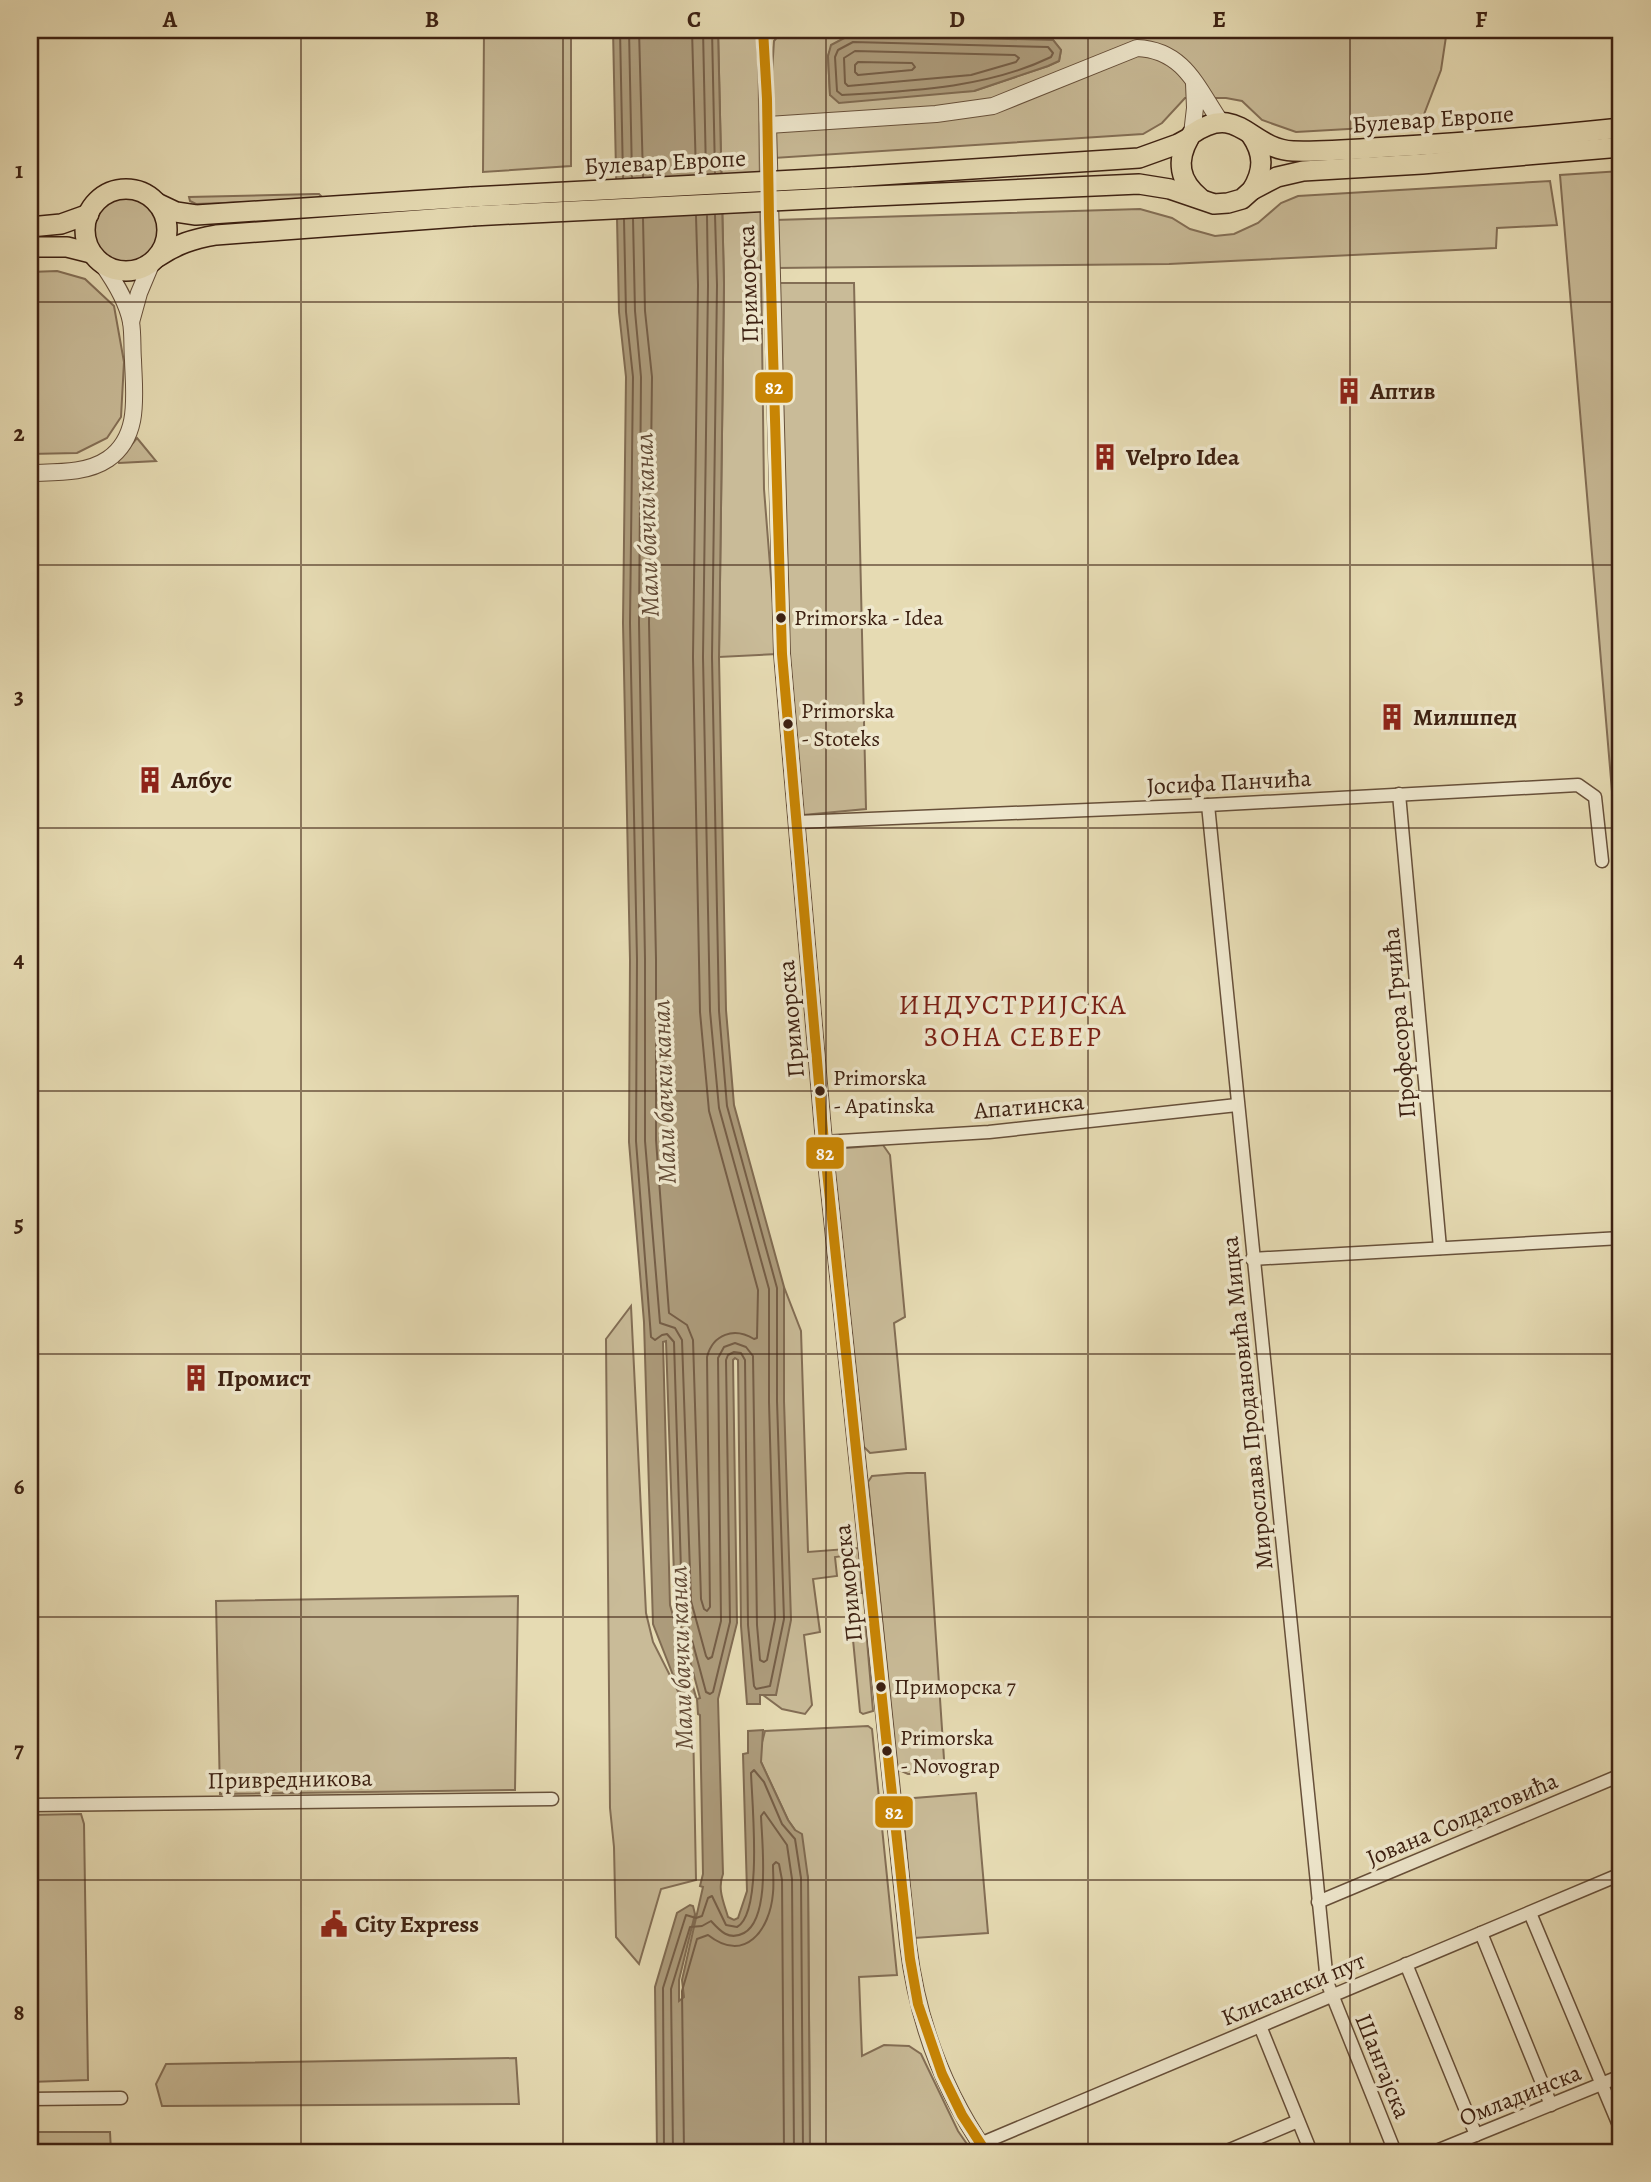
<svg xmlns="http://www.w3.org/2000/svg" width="1651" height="2182" font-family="Alegreya,serif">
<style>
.green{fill:#c9bb98;stroke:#836e55;stroke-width:2;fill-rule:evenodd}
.water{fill:#ad9c7c;stroke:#806b52;stroke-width:2}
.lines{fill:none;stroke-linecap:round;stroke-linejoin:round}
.shore{stroke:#755e47;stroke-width:2}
.minor-casing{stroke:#67503a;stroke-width:15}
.tertiary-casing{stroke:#67503a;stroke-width:18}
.primary-casing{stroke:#3d2112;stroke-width:22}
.minor{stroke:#efe8ce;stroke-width:12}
.tertiary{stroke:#efe8ce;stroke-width:16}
.primary{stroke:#e6dbb3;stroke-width:19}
.primary-bridge-casing{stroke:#3d2112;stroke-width:22;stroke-linecap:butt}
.primary-bridge{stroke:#e6dbb3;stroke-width:19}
.bus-1-casing{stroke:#efe8ce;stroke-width:16}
.bus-1{stroke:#c88504;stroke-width:10}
.grid{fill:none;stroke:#3d2112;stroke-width:2;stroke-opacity:0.55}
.bus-dot{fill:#3d2112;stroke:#efe8ce;stroke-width:2.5}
.labels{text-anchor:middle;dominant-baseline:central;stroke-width:7;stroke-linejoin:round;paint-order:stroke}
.bus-label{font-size:22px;fill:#3d2112;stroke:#efe8ce;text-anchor:start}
.street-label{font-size:24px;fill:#3d2112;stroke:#efe8ce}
.poi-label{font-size:24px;font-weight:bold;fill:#3d2112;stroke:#efe8ce;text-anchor:start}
.water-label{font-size:26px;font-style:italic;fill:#644c37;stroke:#efe8ce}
.quarter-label{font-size:28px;letter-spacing:2px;fill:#7a1f14;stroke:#efe8ce}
.line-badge{stroke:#efe8ce;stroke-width:2.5}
.badge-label{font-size:19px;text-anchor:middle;font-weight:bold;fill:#fff}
.neatline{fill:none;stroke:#3d2112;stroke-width:2.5}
.grid-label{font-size:23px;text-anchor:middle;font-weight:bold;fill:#3d2112}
</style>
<rect width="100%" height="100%" fill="#e6dbb3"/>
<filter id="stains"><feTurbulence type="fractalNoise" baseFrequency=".00286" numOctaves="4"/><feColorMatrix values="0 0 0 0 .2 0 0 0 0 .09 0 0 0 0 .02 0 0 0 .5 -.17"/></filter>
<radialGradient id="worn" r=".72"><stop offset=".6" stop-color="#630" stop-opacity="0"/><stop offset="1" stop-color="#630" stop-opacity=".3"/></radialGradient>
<g class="green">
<path d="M484 30H571V166L483 172Z"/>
<path d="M718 30H758L764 489 777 654 719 657 724 284Z"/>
<path d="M783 30H1447L1441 70 1423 117 1401 126 1296 132 1262 120 1242 101 1226 98H1185L1162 123 1143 134 774 158 772 72 774 41ZM850 35 1053 40 1061 50 1059 61 1048 66 974 91 830 95 828 56 832 45Z"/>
<path d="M1621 171V898L1560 175Z"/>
<path d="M1550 181 1557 225 1497 228 1496 248 1169 264 776 268 775 220 1140 209 1172 218 1190 229 1215 236 1234 234 1258 223 1281 203 1298 196Z"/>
<path d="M314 194H319L324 199 196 204 190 201 189 197Z"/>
<circle cx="126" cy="231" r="33"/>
<path d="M57 271 85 279 114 306 124 362 121 417 107 438 77 453 30 454V272Z"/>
<path d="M779 283H854L866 809 803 815 789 658Z"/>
<path d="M137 438 156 461 119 463 118 461Z"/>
<path d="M883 1145 890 1155 905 1317 894 1323 906 1449 870 1453 863 1446 833 1168 834 1149Z"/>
<path d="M784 1287 801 1331 808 1552 859 1548 862 1593H850L847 1589 843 1556 835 1557 837 1576 813 1579 820 1632 804 1635 812 1705 805 1714 782 1709 763 1695H776L784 1401Z"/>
<path d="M631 1306 646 1613 653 1642 693 1721 696 1880 661 1889 639 1964 616 1937 614 1847 610 1808 606 1339Z"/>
<path d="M907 1473H925L945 1774H908L897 1769 868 1482 872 1476Z"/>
<path d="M518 1596 515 1790 220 1794 216 1601Z"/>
<path d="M860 1614 865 1617 873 1711 863 1714 860 1712 851 1619 853 1615Z"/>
<path d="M868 1726 872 1729 897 1975 859 1977 862 2056 884 2045 909 2046 921 2054 958 2131 969 2147 961 2152H810L808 1878 795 1830 788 1820 761 1762 760 1750 765 1731Z"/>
<path d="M976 1793 988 1933 914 1938 902 1799Z"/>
<path d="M81 1814 84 1824 88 2080 30 2082V1815Z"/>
<path d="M516 2058 519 2104 162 2106 156 2084 166 2064Z"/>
<path d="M30 2132H110L111 2152H30Z"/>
</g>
<g class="water">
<path d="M613 30H718L724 284 719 657 726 1010 734 1105 784 1287V1401L791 1620 776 1695H760V1704H747L741 1626 738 1360 735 1358 733 1360 737 1623 718 1699 723 1874C717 1889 724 1903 728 1917L734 1920 738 1918 747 1891 743 1754 748 1753V1731L763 1730 761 1762 788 1820 795 1830 802 1834 808 1878 810 2152H657L655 1987 677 1913 690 1905 693 1906 695 1914 679 1980V2001L684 1997 682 1980 703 1887 700 1886 703 1874 700 1715 698 1714 697 1699 700 1698 675 1604 666 1341 663 1342 670 1605 696 1697 682 1698 653 1624 644 1322 629 1142 630 960 623 623 626 377 619 312Z"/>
<path d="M850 35 1053 40 1061 50 1059 61 1048 66 974 91 839 103 830 95 828 56 831 45Z"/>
</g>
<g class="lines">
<g class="shore">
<path d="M620 30 623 178"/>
<path d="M629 30 632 177"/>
<path d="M639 30 643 177"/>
<path d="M692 30 696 174"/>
<path d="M703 30 706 173"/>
<path d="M712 30 715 173"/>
<path d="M853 42 1048 47 1053 53 1051 57C987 88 912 91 842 95L837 91 835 57 838 50Z"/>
<path d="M855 51 1015 55 1019 58 1016 62 971 75 848 86 845 83 844 58Z"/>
<path d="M858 62 912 63 915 67 912 70 858 75 855 72V65Z"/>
<path d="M633 219 635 311 641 377 639 623 645 959V1141L660 1323 675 1328 682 1340 691 1601 706 1656 708 1659 712 1657 721 1621 718 1358 724 1347 735 1343 746 1347 753 1356 757 1625 760 1660 764 1662 767 1660 775 1619 769 1402V1289L719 1108 710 1011 703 657 708 285 707 216"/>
<path d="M643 219 645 311 652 377 649 623 656 959V1140L669 1313 687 1325 693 1340 701 1599 704 1609 707 1611 710 1607 707 1357C713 1334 734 1327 754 1339L757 1338 758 1290 709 1111 700 1012 693 657 698 285 696 216"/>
<path d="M624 220 626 312 633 377 630 623 637 959 636 1141 651 1337 655 1340 662 1335 667 1334 674 1342 682 1603 706 1692 710 1694 713 1692 730 1622 726 1360 728 1355 734 1352 741 1353 745 1360 748 1625 754 1686 756 1689 770 1686 784 1619 777 1401V1288L727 1106 719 1011 712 657 717 285 715 215"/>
<path d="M664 2152 663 1988 686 1915 696 1918 702 1916 708 1898 712 1896 726 1925 737 1927C763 1913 752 1803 751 1773L754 1770 764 1782 782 1824 795 1839 801 1878 803 2152"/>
<path d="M673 2152 671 1989 690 1927 702 1926 711 1921C720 1931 729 1941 744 1933 771 1918 762 1843 761 1816L764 1812 787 1845 792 1879 794 2152"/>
<path d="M684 2152 682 1991 697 1939 708 1935C745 1964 770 1930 773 1893 774 1884 773 1874 773 1865L776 1862 779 1864 782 1880 784 2152"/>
</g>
<defs>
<g id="minor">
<path d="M763 30 768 125"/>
<path d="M1399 794 1440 1248"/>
<path d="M1208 805 1327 1982 1395 2152"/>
<path d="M797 822 1208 805 1578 785 1595 797 1602 861"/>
<path d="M824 1142 989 1132 1237 1105"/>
<path d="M1252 1259 1621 1238"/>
<path d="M30 1805 552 1799"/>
<path d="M1318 1902 1621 1775"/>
<path d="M1530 1913 1621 2130"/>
<path d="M1481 1933 1551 2105"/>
<path d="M1406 1964 1476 2135"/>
<path d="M1260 2026 1311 2152"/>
<path d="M30 2099 121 2098"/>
<path d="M980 2144 1621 1874"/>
<path d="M1225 2152 1298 2121"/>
<path d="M1434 2152 1621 2076"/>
</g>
<g id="tertiary">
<path d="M1192 134 1195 108 1194 83"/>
<path d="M131 322 139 293 152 262"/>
<path d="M30 473C56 472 86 474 108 459 141 436 134 394 133 360 132 348 133 334 131 322 127 301 115 282 103 265"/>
<path d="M986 2152C943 2090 917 2019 908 1944L824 1142 782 654 768 125 936 114 993 106 1137 48C1184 50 1197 87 1220 121"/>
</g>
<g id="primary">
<path d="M1192 134C1239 101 1249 149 1293 151 1324 152 1357 149 1388 147 1466 143 1544 136 1621 128"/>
<path d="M1251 135C1264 154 1264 170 1252 190"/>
<path d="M1189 138C1176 161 1179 181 1200 198"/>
<path d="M851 177 1139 158 1178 144 1189 138"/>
<circle cx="126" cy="230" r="41"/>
<path d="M852 197 1139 184 1170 189 1214 204 1228 203 1242 199 1252 190 1277 177 1303 171 1422 164 1621 147"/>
<path d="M157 203 176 212 196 215 471 197"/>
<path d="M30 227 61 224 89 214"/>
<path d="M30 247H67L91 253"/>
<path d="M158 257C177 244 193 239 216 235L472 216"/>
</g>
</defs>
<use href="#minor" class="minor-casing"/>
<use href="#tertiary" class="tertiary-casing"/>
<use href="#primary" class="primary-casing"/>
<use href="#minor" class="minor"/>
<use href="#tertiary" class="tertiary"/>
<use href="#primary" class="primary"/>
<defs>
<g id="primary-bridge">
<path d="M471 197 851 177"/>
<path d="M472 216 852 197"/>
</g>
</defs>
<use href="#primary-bridge" class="primary-bridge-casing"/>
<use href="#primary-bridge" class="primary-bridge"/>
<defs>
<path id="bus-1" d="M763 30 767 99 769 218 782 654 824 1142 891 1785 910 1959 918 2004 942 2074 962 2115 986 2152"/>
</defs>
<use href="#bus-1" class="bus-1-casing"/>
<use href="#bus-1" class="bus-1"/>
</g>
<path class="grid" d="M301 30V2152M563 30V2152M826 30V2152M1088 30V2152M1350 30V2152M30 302H1621M30 565H1621M30 828H1621M30 1091H1621M30 1354H1621M30 1617H1621M30 1880H1621"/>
<defs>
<symbol id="building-bare" viewBox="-9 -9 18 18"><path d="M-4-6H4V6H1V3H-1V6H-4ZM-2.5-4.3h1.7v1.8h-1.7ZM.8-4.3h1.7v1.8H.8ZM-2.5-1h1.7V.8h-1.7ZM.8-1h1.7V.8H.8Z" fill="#8f2418" stroke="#efe8ce" stroke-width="2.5" paint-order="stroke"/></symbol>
<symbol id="civic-bare" viewBox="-9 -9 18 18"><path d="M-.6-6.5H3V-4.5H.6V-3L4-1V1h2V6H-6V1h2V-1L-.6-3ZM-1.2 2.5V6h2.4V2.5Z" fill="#8f2418" stroke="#efe8ce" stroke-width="2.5" paint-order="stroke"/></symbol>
</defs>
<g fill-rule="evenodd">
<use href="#building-bare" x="1330" y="372" width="38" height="38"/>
<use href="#building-bare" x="1086" y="438" width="38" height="38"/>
<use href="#building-bare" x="1373" y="698" width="38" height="38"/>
<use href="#building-bare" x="131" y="761" width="38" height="38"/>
<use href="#building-bare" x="177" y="1359" width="38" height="38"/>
<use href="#civic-bare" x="315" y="1905" width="38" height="38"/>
</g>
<g class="bus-dot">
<circle cx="781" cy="618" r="6"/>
<circle cx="788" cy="724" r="6"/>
<circle cx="820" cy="1091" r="6"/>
<circle cx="881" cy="1687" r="6"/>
<circle cx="887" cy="1751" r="6"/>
</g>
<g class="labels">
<g class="bus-label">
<text x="794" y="618">Primorska - Idea</text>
<text x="801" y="711">Primorska<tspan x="801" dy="28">- Stoteks</tspan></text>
<text x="833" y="1078">Primorska<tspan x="833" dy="28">- Apatinska</tspan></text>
<text x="894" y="1687">Приморска 7</text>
<text x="900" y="1738">Primorska<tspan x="900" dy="28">- Novograp</tspan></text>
</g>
<g class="street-label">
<text transform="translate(1433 119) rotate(-4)">Булевар Европе</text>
<text transform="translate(665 162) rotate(-3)">Булевар Европе</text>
<text transform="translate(748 284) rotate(-92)">Приморска</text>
<text transform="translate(1229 782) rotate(-3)">Јосифа Панчића</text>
<text transform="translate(791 1019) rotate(-95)">Приморска</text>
<text transform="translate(1399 1023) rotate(-95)">Професора Грчића</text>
<text transform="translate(1029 1106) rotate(-5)">Апатинска</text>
<text transform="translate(1247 1403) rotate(-96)">Мирослава Продановића Мицка</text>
<text transform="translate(848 1583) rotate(-96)">Приморска</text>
<text transform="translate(290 1779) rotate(-1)">Привредникова</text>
<text transform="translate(1462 1819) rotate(-23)">Јована Солдатовића</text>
<text transform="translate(1293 1989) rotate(-23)">Клисански пут</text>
<text transform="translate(1383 2066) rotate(68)">Шангајска</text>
<text transform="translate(1520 2095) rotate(-22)">Омладинска</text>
</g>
<g class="poi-label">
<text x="1370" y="391">Аптив</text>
<text x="1126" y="457">Velpro Idea</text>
<text x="1413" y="717">Милшпед</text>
<text x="171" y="780">Албус</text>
<text x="217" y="1378">Промист</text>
<text x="355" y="1924">City Express</text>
</g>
<g class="water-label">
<text transform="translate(647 525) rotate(-92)">Мали бачки канал</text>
<text transform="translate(664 1092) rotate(-92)">Мали бачки канал</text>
<text transform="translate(681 1658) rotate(-92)">Мали бачки канал</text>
</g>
<g class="quarter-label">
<text x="1013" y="1005">ИНДУСТРИЈСКА<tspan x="1013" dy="32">ЗОНА СЕВЕР</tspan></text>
</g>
</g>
<g class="line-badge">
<rect x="754" y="371" width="40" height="33" rx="7" fill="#c88504"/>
<rect x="805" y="1136" width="40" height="34" rx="7" fill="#c88504"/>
<rect x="874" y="1795" width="40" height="34" rx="7" fill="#c88504"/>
</g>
<g class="badge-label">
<text x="774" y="394">82</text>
<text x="825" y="1160">82</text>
<text x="894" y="1819">82</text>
</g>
<rect width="1651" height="2182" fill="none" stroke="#e6dbb3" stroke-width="77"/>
<rect x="38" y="38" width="1574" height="2106" class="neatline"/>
<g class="grid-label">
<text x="170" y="27">A</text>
<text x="432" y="27">B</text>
<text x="694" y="27">C</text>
<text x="957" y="27">D</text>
<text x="1219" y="27">E</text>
<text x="1481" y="27">F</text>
<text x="19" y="178">1</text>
<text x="19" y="441">2</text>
<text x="19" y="704">3</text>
<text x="19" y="967">4</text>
<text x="19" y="1231">5</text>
<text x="19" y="1494">6</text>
<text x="19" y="1757">7</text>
<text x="19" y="2020">8</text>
</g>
<rect width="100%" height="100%" filter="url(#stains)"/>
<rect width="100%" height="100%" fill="url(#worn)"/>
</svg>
